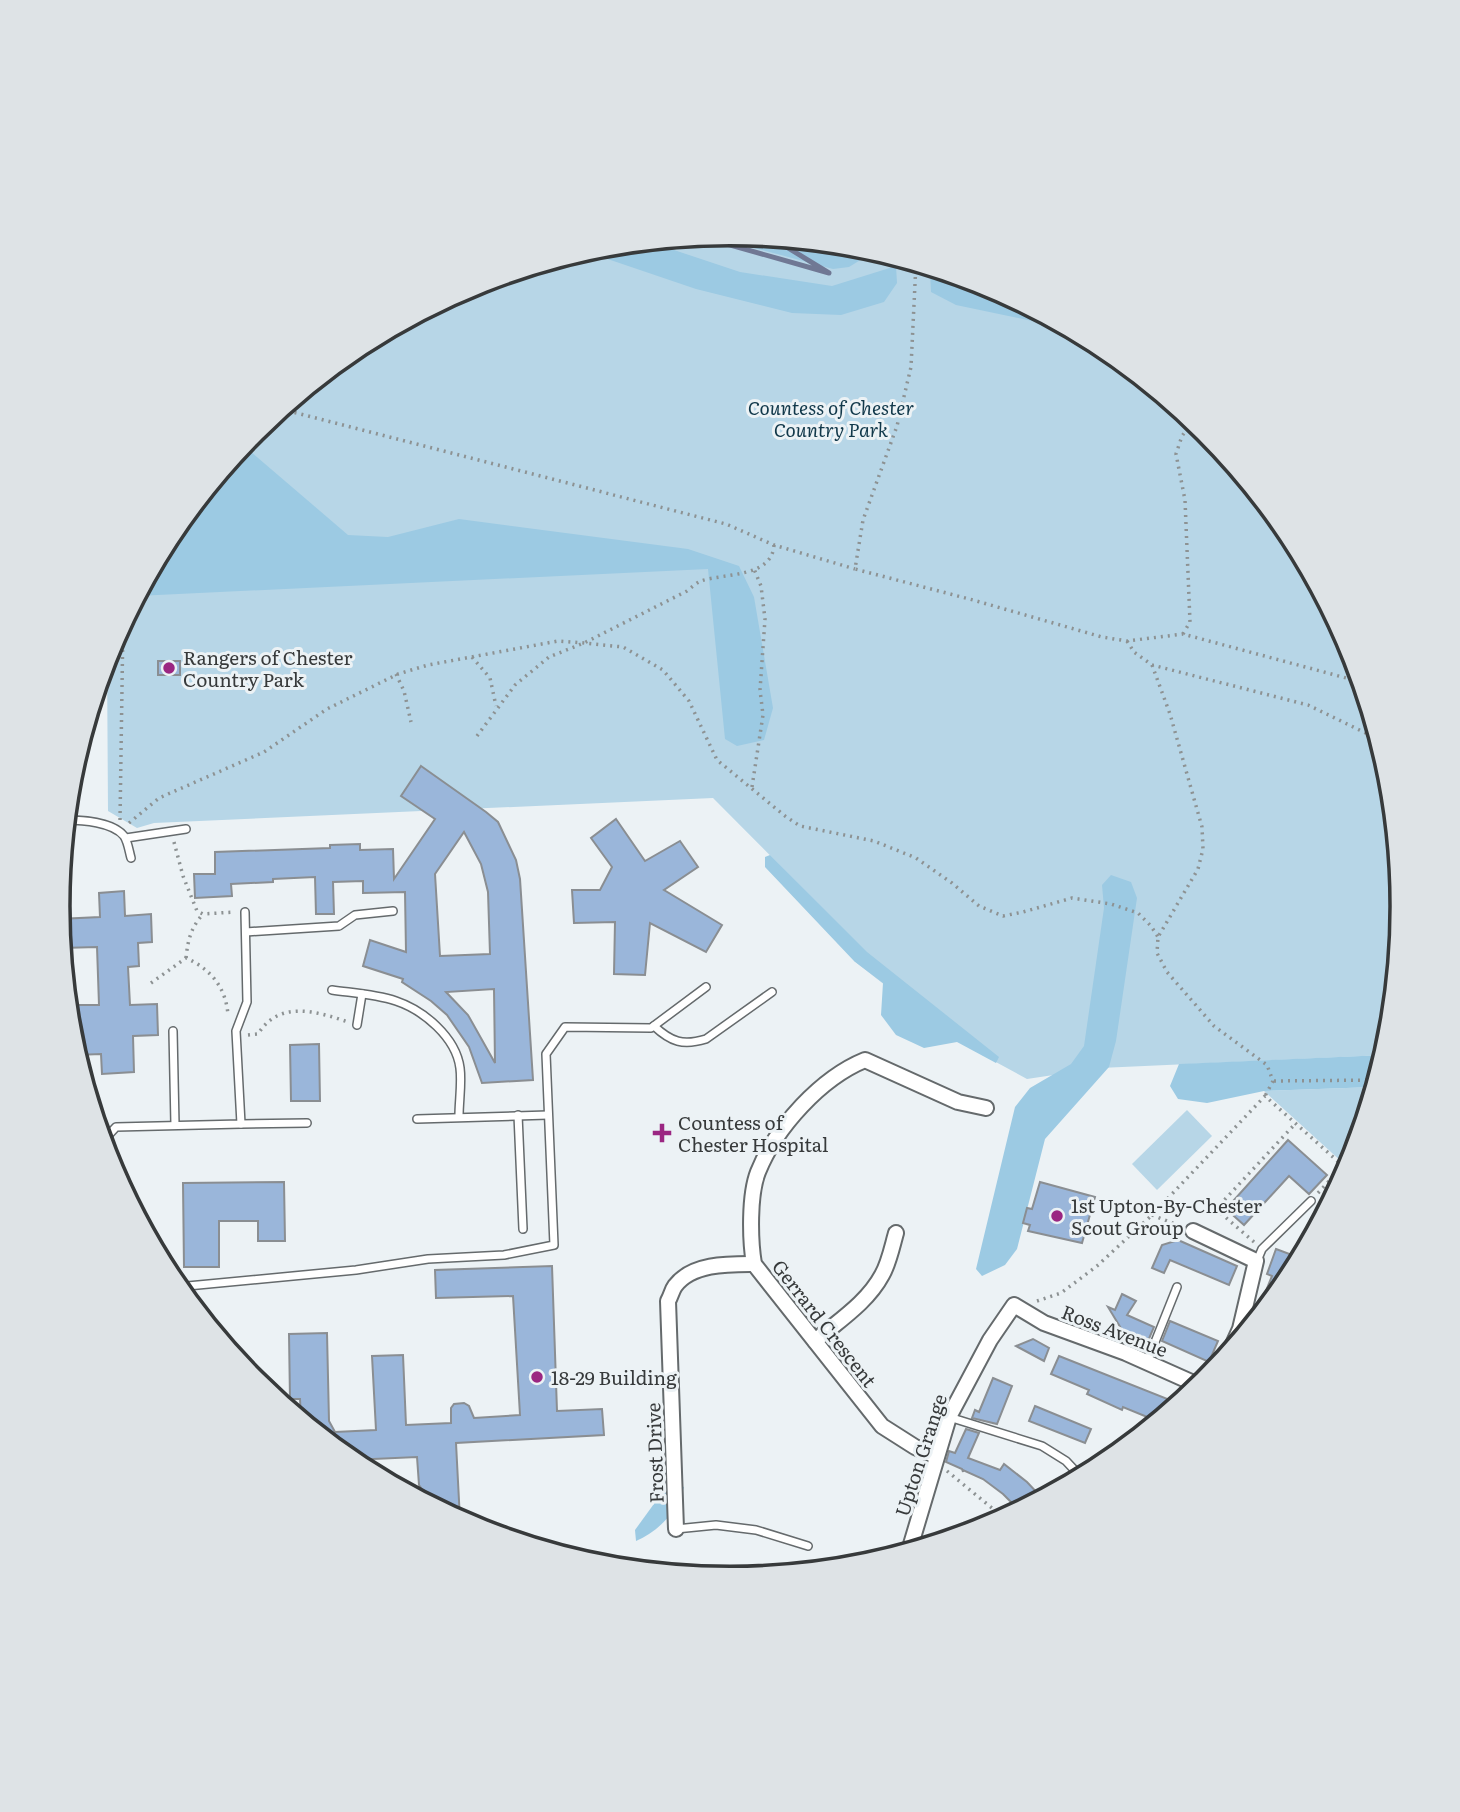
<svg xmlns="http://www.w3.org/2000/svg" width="1460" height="1812" font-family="Literata,serif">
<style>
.green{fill:#b7d6e7}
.forest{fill:#9ccae3}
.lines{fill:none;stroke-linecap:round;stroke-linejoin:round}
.stream{stroke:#707894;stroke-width:5}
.building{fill:#9ab6da;stroke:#8a8e92;stroke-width:2;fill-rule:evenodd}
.service-casing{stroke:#656a6c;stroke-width:10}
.minor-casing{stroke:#656a6c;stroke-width:18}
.path{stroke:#8d9293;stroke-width:3.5;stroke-dasharray:2 5;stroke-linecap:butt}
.service{stroke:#fff;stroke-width:7}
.minor{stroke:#fff;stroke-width:14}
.poi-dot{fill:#9b2682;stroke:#ecf2f5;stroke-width:2.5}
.labels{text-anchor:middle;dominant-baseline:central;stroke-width:6;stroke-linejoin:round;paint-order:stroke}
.park-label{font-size:19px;font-style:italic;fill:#11384a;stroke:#ecf2f5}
.poi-label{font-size:19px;fill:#373a3b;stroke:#ecf2f5;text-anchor:start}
.street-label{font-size:19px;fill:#373a3b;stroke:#ecf2f5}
.rim{fill:none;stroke:#373a3b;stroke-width:3.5}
</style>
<rect width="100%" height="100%" fill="#ecf2f5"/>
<g class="green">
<path d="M730 234 862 247 988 285 1104 347 1206 431 1289 533 1351 649 1389 775 1402 906 1389 1038 1384 1055 1100 1068 1027 1079 957 1041 854 961 866 952 713 798 154 823 137 828 108 811 107 655 109 648 171 532 255 430 357 347 473 285 599 247Z"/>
<path d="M1374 1087 1351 1163H1343L1264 1091Z"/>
<path d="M1187 1110 1212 1136 1157 1190 1132 1164Z"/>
</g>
<g class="forest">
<path d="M730 234 862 247 875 251 849 267 833 269 710 236Z"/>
<path d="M650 242 740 272 832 286 896 266 897 283 884 302 841 315 792 313 696 289 584 251 599 247Z"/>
<path d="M936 269 988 285 1080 334 1037 322 956 305 931 292 930 272Z"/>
<path d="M243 445 348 535 388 537 459 519 688 549 739 566 754 597 773 708 764 740 737 746 725 739 708 569 137 596 171 532Z"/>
<path d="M770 855 867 952 999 1057 996 1063 957 1042 924 1048 896 1035 881 1015 883 983 854 961 765 867V857Z"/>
<path d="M1111 875 1131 882 1137 898 1116 1041 1109 1067 1045 1139 1017 1249 1005 1265 982 1276 976 1269 1015 1107 1030 1088 1071 1064 1084 1046 1104 908 1102 885Z"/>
<path d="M1384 1055 1374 1087 1264 1091 1207 1103 1178 1099 1170 1086 1179 1064Z"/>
<path d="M678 1485 684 1487C679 1510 658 1532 636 1541L635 1530 664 1490Z"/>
</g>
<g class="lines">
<g class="stream">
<path d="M702 237 829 273 772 238"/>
<path d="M858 246 886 258 887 255"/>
</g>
</g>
<g class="building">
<rect x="158" y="661" width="22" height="14"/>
<path d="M421 766 486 812 498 822 516 860 520 879 533 1080 482 1083 469 1047 447 1015 431 1001 402 982 403 979 363 966 370 940 406 952 405 892 363 893V881L333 882 334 914H316L315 877 273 879V882L231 884 232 896 195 898 194 874H215V852L330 848V845L360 844V850L393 849 394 879 435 819 401 796ZM464 832 481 864 488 892 490 954 440 956 435 874ZM494 989 495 1063 468 1015 446 992Z"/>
<path d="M616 819 645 861 680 841 698 867 664 890 722 925 706 952 650 923 645 975 614 974 615 922 574 923 572 890H600L612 867 591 838Z"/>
<path d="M124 891 125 916 151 914 152 942 138 943 139 966 128 967 130 1005 157 1004 158 1035 133 1036 134 1072 102 1074 101 1054 76 1055 71 1037 68 1005H99L97 947 62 948 59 919 100 917 99 893Z"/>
<path d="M319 1044 320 1101H291L290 1045Z"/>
<path d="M1288 1140 1327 1175 1309 1194 1289 1176 1244 1225 1226 1209Z"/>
<path d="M284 1182 285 1241H258V1221H219V1267H184L183 1183Z"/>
<path d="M1040 1182 1095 1197 1082 1243 1028 1231 1030 1225 1023 1223 1027 1208 1032 1209Z"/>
<path d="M1178 1240 1237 1266 1229 1285 1170 1260 1164 1273 1152 1268 1162 1245Z"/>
<path d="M1276 1249 1295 1256 1283 1286 1260 1315 1257 1313 1272 1276 1267 1274Z"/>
<path d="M552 1266 557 1411 602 1409 604 1435 456 1443 460 1520 422 1500 423 1491 419 1485 417 1457 351 1460 301 1419 300 1399H290L289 1334 327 1333 329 1421 335 1432 376 1430 372 1356 403 1355 406 1425 451 1423V1408L454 1404 464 1403 469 1406 474 1418 520 1415 513 1296 436 1298 435 1270Z"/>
<path d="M1122 1294 1136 1301 1127 1315 1154 1327 1148 1341 1122 1330 1108 1307 1115 1310Z"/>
<path d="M1170 1321 1218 1341 1209 1362 1162 1341Z"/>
<path d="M1033 1339 1049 1348 1044 1361 1016 1346Z"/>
<path d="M1059 1356 1170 1400 1164 1415 1157 1421 1123 1407 1122 1410 1087 1394 1089 1390 1051 1374Z"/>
<path d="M993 1378 1012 1386 997 1424 972 1418 975 1410 979 1412Z"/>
<path d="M1035 1406 1091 1429 1085 1443 1029 1421Z"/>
<path d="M966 1429 979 1433 968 1458 1000 1470 1004 1464 1027 1482 1042 1498 1019 1510 1003 1494 983 1479 963 1470V1472L962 1469 946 1462 949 1451 955 1453Z"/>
</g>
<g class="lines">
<defs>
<g id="service">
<path d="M66 820C82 820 113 822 124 836 128 842 129 851 131 858"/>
<path d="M126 838 186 829"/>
<path d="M246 932 339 926 355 915 393 911"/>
<path d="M332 990C353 993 375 994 396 1001 423 1010 456 1037 460 1068 462 1083 459 1101 459 1116"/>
<path d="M357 1025 362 994"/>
<path d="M654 1026C671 1042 683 1046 706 1039L772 992"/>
<path d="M173 1031 175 1125"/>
<path d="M518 1115 523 1229"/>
<path d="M417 1119 548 1115"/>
<path d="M241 1124 307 1123"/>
<path d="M102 1142 116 1127 241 1124 236 1031 247 1002 245 912"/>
<path d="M1257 1261 1262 1249 1311 1201"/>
<path d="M177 1287 356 1270 428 1259 504 1255 554 1245 546 1054 565 1027 651 1028 706 987"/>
<path d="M1147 1362 1177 1287"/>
<path d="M949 1417 1042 1446 1066 1461 1081 1477"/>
<path d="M407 1492 417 1491V1497"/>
<path d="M676 1529 716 1525 756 1530 808 1546"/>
</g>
<g id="minor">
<path d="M1193 1231 1256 1261 1240 1329 1230 1351"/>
<path d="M815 1341C838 1321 867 1303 882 1275 889 1263 892 1247 896 1233"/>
<path d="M936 1456 915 1447 882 1426 754 1264C750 1240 749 1195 758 1172 776 1127 821 1078 865 1060L958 1102 986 1108"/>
<path d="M676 1529 668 1301C671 1296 672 1290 675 1286 692 1263 730 1264 754 1264"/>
<path d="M909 1551 949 1417 990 1340 1014 1305 1044 1323 1126 1353 1200 1386"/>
</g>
</defs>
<use href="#service" class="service-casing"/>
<use href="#minor" class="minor-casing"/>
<g class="path">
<path d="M916 263 911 367 897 426 863 520 855 569 973 600 1102 637 1127 641 1183 634 1361 682"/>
<path d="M281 409 726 524 774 545 855 569"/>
<path d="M1183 634 1190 622 1185 500 1176 454 1182 436 1193 421"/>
<path d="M1127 641 1134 652 1152 665 1308 705 1378 739"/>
<path d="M472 657 490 678 496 706"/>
<path d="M1152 665 1170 714 1202 827 1203 849 1198 869 1158 937 1157 953 1167 972 1214 1026 1267 1065 1273 1081 1265 1096"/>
<path d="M396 674 404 691 411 722"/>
<path d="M477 736 515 685 549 657 584 643 687 591C692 587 696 583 701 581 724 573 772 578 774 545"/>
<path d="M752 787 763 715 760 690 765 619 761 586 754 569"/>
<path d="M120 820 123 622"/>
<path d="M129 823 159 798 264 752 327 709 398 674 428 665 558 641 584 643 623 647 663 670 689 701 717 760 785 816 800 826 874 841 916 858 952 883 979 906 1003 916 1023 912 1072 898 1111 904 1138 913 1151 926 1158 937"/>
<path d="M174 842 183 876 197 911 203 914 235 912"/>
<path d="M186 958C188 939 191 928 203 914"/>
<path d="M151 983 186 958C211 969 226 988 228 1015"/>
<path d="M248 1035 258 1034C279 1000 316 1011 348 1022"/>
<path d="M1274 1081 1376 1080"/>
<path d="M1318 1193 1343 1166"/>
<path d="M1152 1215 1180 1226"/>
<path d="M1254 1242 1216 1209 1295 1124"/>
<path d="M1037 1301 1061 1293 1097 1266 1152 1215 1265 1096 1343 1166 1349 1167"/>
<path d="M947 1471 1004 1518"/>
</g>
<use href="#service" class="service"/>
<use href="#minor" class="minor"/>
</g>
<g class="poi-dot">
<circle cx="169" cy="668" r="7"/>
<path d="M658.5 1122.5h7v7h7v7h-7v7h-7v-7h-7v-7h7z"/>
<circle cx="1057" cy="1216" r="7"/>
<circle cx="537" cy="1377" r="7"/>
</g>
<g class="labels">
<g class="park-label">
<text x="831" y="407">Countess of Chester<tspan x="831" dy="22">Country Park</tspan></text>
</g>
<g class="poi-label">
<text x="183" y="657">Rangers of Chester<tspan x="183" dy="22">Country Park</tspan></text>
<text x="678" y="1122">Countess of<tspan x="678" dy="22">Chester Hospital</tspan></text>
<text x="1071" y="1205">1st Upton-By-Chester<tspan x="1071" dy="22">Scout Group</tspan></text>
<text x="551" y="1377">18-29 Building</text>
</g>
<g class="street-label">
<text transform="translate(825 1323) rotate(52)">Gerrard Crescent</text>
<text transform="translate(1115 1330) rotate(21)">Ross Avenue</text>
<text transform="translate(654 1453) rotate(-92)">Frost Drive</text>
<text transform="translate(920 1455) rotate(-72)">Upton Grange</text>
</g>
</g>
<path d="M0 0H1460V1812H0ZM70 906a660 660 0 1 1 1320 0a660 660 0 1 1-1320 0Z" fill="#dee3e6" fill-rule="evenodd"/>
<path class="rim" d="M70 906a660 660 0 1 1 1320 0a660 660 0 1 1-1320 0Z"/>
</svg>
